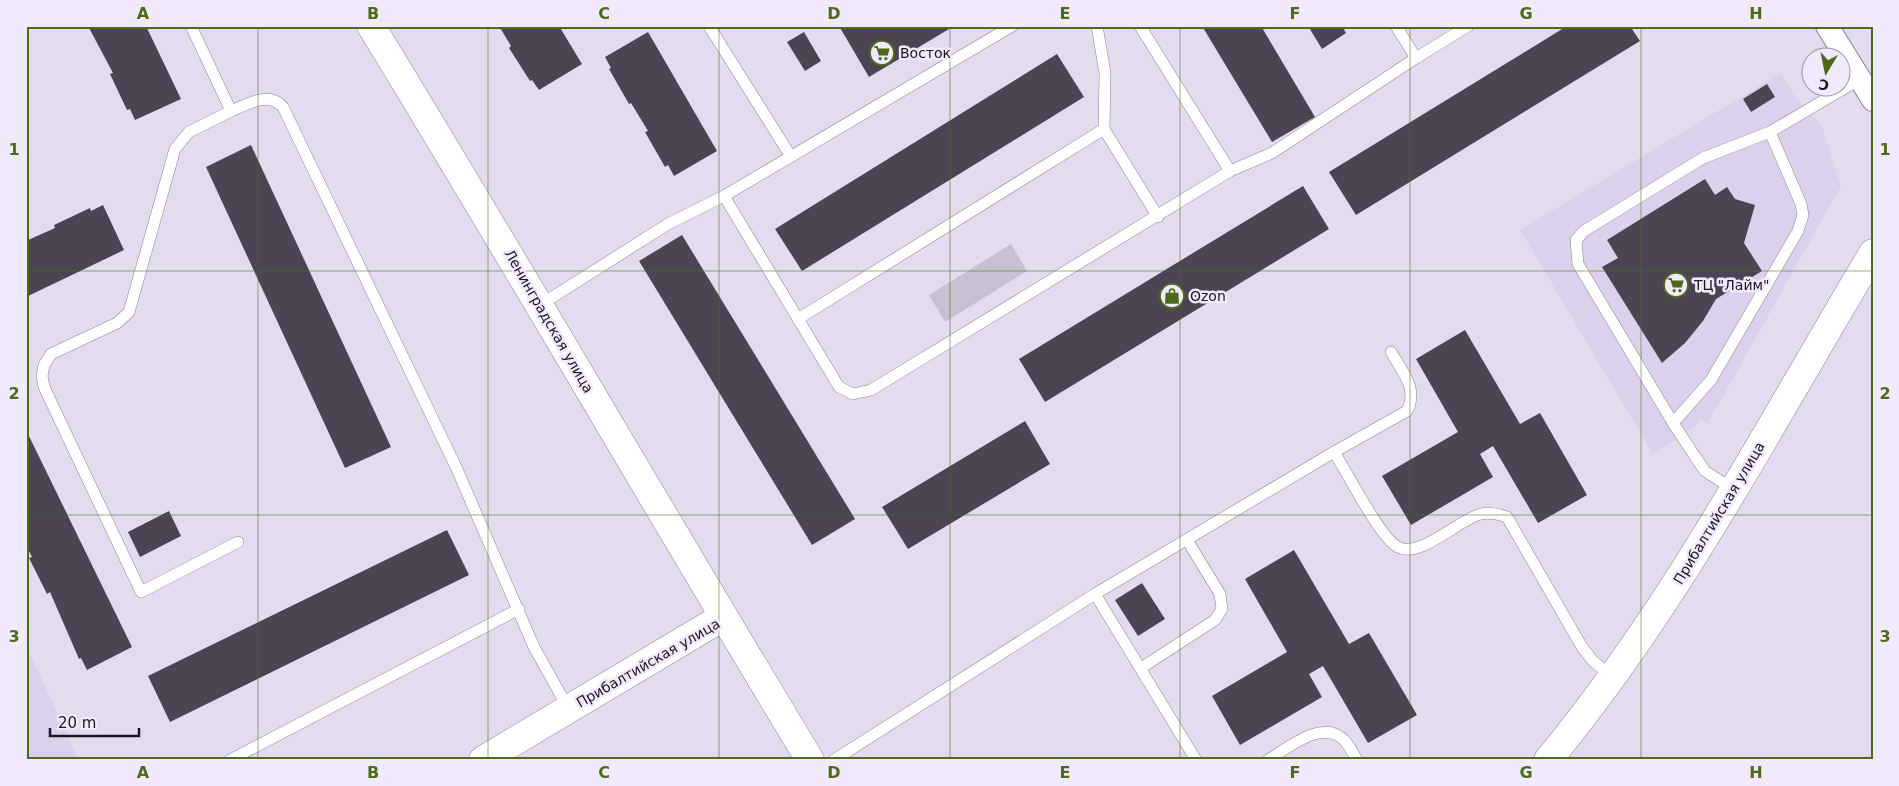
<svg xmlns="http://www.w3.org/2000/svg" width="1899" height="786" font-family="'DejaVu Sans',sans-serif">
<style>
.built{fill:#dcd1ec}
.green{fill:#c7c0d1}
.building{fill:#4a4453}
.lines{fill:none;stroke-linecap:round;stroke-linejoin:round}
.service-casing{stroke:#888192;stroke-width:12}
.minor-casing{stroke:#888192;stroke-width:24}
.tertiary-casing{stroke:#888192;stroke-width:29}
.service{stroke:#fff;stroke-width:11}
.minor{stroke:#fff;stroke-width:22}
.tertiary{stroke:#fff;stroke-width:28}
.grid{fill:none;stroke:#4f691a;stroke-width:1;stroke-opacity:0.55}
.labels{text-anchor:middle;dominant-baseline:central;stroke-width:5;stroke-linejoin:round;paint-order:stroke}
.poi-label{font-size:14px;fill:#1a181e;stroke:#f1e9fc;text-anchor:start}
.street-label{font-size:14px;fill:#1a181e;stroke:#f1e9fc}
.neatline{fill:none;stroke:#4f691a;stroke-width:2}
.grid-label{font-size:16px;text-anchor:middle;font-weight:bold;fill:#4f691a}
</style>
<rect width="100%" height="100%" fill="#e3dcef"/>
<g class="built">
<path d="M1781 73 1794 95 1822 127 1841 186 1708 423 1700 419 1695 427 1653 454 1520 230Z"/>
<path d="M26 645 79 760H26Z"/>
</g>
<path class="green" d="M1011 244 1027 271 945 322 929 295Z"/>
<g class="building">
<path d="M88 26H146L181 99 135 120 130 109 127 110 110 74 113 73Z"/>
<path d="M499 26H559L582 64 539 90 532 80 530 81 509 48 511 46Z"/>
<path d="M839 26H948L949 29 869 77Z"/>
<path d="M1202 26H1261L1315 117 1272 142Z"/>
<path d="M1308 26H1342L1346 33 1322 49Z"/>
<path d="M1567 26H1630L1640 41 1356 215 1329 172Z"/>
<path d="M648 32 717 151 674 176 668 165 665 167 645 132 648 131 631 103 629 104 609 69 611 68 605 57Z"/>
<path d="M804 32 821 61 805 71 787 42Z"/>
<path d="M1057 54 1084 97 802 271 775 229Z"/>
<path d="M1767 84 1775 97 1751 112 1743 99Z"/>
<path d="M251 145 391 447 345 468 206 167Z"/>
<path d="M1705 179 1715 195 1727 187 1735 199 1755 205 1744 243 1762 271 1716 299 1703 321 1685 343 1662 363 1602 267 1618 258 1607 240Z"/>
<path d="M1303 186 1329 229 1045 402 1019 359Z"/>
<path d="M103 205 124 250 26 297V241L55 228 54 225 90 208 91 211Z"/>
<path d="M682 235 855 519 812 545 639 261Z"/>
<path d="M1465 330 1520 424 1540 413 1587 495 1538 523 1493 446 1480 454 1493 477 1411 525 1382 476 1458 432 1416 359Z"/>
<path d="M1025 421 1050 464 908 549 882 507Z"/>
<path d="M26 430 132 647 87 670 81 658 79 659 50 592 47 594 29 558 32 557 26 545Z"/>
<path d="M169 511 181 536 140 557 128 532Z"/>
<path d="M447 530 469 575 170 722 148 676Z"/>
<path d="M1294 550 1349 644 1369 633 1417 715 1368 743 1323 666 1309 674 1322 697 1240 745 1212 696 1287 652 1245 579Z"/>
<path d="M1142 583 1165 619 1138 636 1115 600Z"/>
</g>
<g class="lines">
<defs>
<g id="service">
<path d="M191 26 231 111C248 104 269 91 283 107L456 467 534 647 568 708"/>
<path d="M709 26 790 155"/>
<path d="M1396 26 1416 58 1468 26"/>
<path d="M231 111 189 132 175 149 129 312 117 323 51 354 44 365 42 376 44 387 141 592 238 542"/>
<path d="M1104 129 1158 217"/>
<path d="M1230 171 1272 153 1416 58"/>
<path d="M724 196 839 387 853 394 871 390 1230 171 1140 26"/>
<path d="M540 305 668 224 724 196 1012 26"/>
<path d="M798 319 1104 129 1105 73 1097 26"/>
<path d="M1673 423 1711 380 1798 231 1803 215 1801 204 1770 132"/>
<path d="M1334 452 1407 411C1419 390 1402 371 1391 352"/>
<path d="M1734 490 1705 471 1696 458 1673 423 1578 264 1576 240 1584 231 1703 158 1770 132 1860 79"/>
<path d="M1141 668 1215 620 1222 609 1220 594 1187 540"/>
<path d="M230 760 519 609"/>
<path d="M834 760 1095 594"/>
<path d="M1196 760 1095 594 1334 452C1347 472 1380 538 1398 547 1420 559 1459 519 1481 514 1490 512 1498 514 1507 517L1582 647 1593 661 1612 677"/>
<path d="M1268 760C1288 748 1323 718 1344 740 1349 745 1353 754 1357 760"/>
</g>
<path id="minor" d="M1827 26 1873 100"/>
<g id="tertiary">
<path d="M371 26C520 269 662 516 810 760"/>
<path d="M483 760 723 617"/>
<path d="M1548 760C1677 604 1769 426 1873 253"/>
</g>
</defs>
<use href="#service" class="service-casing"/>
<use href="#minor" class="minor-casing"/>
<use href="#tertiary" class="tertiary-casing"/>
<use href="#service" class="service"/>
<use href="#minor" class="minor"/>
<use href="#tertiary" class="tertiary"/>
</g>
<path class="grid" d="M258 26V760M488 26V760M719 26V760M950 26V760M1180 26V760M1410 26V760M1641 26V760M26 271H1873M26 515H1873"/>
<defs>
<symbol id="supermarket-ring" viewBox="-11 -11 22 22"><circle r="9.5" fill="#f1e9fc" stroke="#4f691a" stroke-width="1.5"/><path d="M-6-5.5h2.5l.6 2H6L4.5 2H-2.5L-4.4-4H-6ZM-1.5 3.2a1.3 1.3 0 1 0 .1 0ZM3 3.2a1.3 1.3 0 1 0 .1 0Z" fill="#4f691a"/></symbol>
<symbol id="shop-ring" viewBox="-11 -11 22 22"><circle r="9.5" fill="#f1e9fc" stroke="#4f691a" stroke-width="1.5"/><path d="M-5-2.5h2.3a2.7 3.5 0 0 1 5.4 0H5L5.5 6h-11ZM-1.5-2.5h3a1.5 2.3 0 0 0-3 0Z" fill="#4f691a"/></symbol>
</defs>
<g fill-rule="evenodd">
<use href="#supermarket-ring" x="868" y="39" width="28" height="28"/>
<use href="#supermarket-ring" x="1662" y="271" width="28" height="28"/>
<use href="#shop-ring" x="1158" y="282" width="28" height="28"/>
</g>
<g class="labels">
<g class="poi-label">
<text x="900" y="53">Восток</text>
<text x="1694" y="285">ТЦ "Лайм"</text>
<text x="1190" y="296">Ozon</text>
</g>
<g class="street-label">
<text transform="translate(549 321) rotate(60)">Ленинградская улица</text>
<text transform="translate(1719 513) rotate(-59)">Прибалтийская улица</text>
<text transform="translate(648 663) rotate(-30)">Прибалтийская улица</text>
</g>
</g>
<rect width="1899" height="786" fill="none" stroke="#f1e9fc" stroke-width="55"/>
<g transform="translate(1826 72) rotate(190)"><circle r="24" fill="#f1e9fc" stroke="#9b95a3"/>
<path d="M0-4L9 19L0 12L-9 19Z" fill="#4f691a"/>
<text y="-8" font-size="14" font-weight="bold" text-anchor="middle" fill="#1a181e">С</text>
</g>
<path d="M50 728v8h89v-8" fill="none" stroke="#1a181e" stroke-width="2.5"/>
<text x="58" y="728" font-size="15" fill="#1a181e" stroke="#f1e9fc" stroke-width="4" paint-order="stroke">20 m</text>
<rect x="28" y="28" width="1844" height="730" class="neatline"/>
<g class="grid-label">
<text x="143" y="19">A</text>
<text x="373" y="19">B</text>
<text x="604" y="19">C</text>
<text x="834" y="19">D</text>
<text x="1065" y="19">E</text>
<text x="1295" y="19">F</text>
<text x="1526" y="19">G</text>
<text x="1756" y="19">H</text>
<text x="14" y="155">1</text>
<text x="1885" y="155">1</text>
<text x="14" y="399">2</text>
<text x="1885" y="399">2</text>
<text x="14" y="642">3</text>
<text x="1885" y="642">3</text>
<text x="143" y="778">A</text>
<text x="373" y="778">B</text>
<text x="604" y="778">C</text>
<text x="834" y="778">D</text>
<text x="1065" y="778">E</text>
<text x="1295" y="778">F</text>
<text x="1526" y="778">G</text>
<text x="1756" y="778">H</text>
</g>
</svg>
